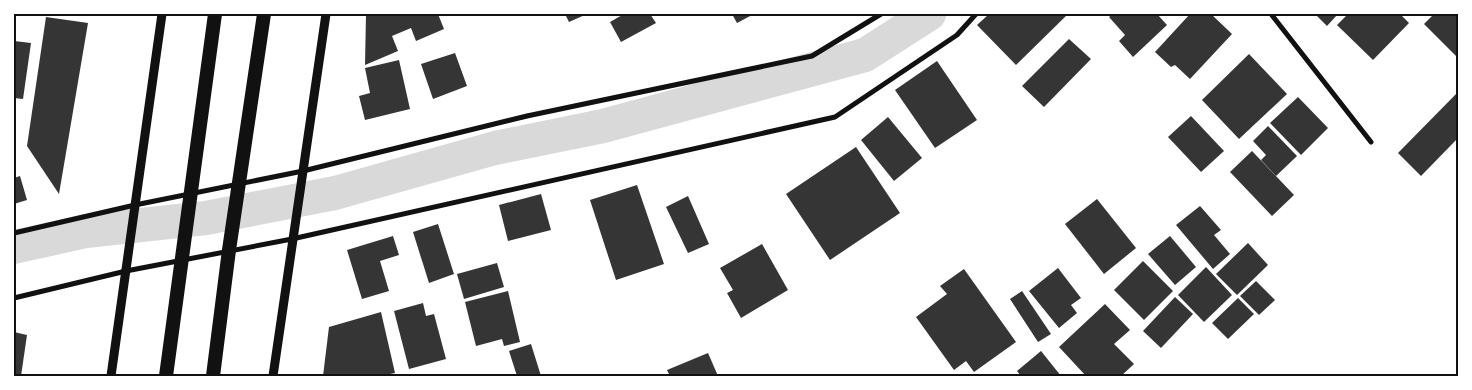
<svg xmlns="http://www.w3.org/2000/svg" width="1472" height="390" font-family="'Source Serif 4',serif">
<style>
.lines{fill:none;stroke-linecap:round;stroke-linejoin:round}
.canal{stroke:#d9d9d9;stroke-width:34}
.building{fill:#353535}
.minor{stroke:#111;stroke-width:5}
.tertiary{stroke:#111;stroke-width:9}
.trunk{stroke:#111;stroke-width:14}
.neatline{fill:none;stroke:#111;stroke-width:2}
</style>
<rect width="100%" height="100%" fill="#fff"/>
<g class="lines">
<path class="canal" d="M14 247 86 231 206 218 335 193 495 148 603 126 865 55 929 14"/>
</g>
<g class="building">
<path d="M366 14H438L444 29 416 41 411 28 392 36 398 51 365 65Z"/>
<path d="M565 14H587L569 22Z"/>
<path d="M624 14H650L656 23 621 42 610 22Z"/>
<path d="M732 14H754L737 23Z"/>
<path d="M989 14H1068L1016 65 977 25Z"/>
<path d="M1113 14H1157L1167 25 1133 57 1119 41 1125 35 1109 17Z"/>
<path d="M1190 14H1211L1232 34 1190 79 1175 65 1171 67 1155 52Z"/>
<path d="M1315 14H1338L1327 26Z"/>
<path d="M1348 14H1400L1409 23 1373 60 1337 25Z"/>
<path d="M1434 14H1458V58L1424 24Z"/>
<path d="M46 17 88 23 59 194 27 146Z"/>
<path d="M1069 39 1091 59 1044 107 1022 86Z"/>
<path d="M14 41 31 43 23 99 14 98Z"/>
<path d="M455 53 467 86 433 99 421 64Z"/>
<path d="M1249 54 1287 94 1239 139 1202 100Z"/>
<path d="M399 60 410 109 365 120 359 96 370 93 365 68Z"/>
<path d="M937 61 977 120 935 148 895 90Z"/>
<path d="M1458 92V138L1421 176 1398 153Z"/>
<path d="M1298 97 1328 128 1301 155 1270 123Z"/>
<path d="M1191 116 1224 151 1201 172 1168 137Z"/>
<path d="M888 117 922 158 894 181 861 140Z"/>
<path d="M1268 126 1297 156 1276 176 1261 160 1266 155 1253 141Z"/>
<path d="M856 147 900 213 830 260 786 194Z"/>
<path d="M1252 151 1294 195 1272 216 1230 172Z"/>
<path d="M20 176 27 200 14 204V178Z"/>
<path d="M637 185 664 264 616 280 590 200Z"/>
<path d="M541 194 551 230 508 241 499 205Z"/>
<path d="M688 196 709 244 688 253 666 207Z"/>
<path d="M1097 199 1136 248 1104 274 1065 224Z"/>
<path d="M1200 206 1221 230 1214 235 1230 254 1213 269 1176 225Z"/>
<path d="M438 224 454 274 429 283 413 232Z"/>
<path d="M393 236 399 255 380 261 389 291 362 299 347 250Z"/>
<path d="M1170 236 1196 267 1175 285 1148 254Z"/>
<path d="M1248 243 1268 265 1237 295 1216 274Z"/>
<path d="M762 244 788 290 741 318 727 293 733 290 720 268Z"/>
<path d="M1143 261 1173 291 1144 320 1114 290Z"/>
<path d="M497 263 504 287 464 299 457 274Z"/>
<path d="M1206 267 1232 295 1204 322 1178 295Z"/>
<path d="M1058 268 1081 298 1071 305 1077 313 1059 328 1029 291Z"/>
<path d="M964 269 1016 342 974 372 966 361 954 370 916 317 947 294 940 286Z"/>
<path d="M1256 281 1275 300 1259 315 1240 296Z"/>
<path d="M508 291 520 342 504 346 502 339 476 346 465 302Z"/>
<path d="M1022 291 1051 334 1038 342 1010 299Z"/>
<path d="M1175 297 1193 314 1161 348 1143 331Z"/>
<path d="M1238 298 1254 314 1228 339 1212 323Z"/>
<path d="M423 303 426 316 434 314 446 359 409 369 394 311Z"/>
<path d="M1105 304 1130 330 1114 344 1134 364 1121 376H1086L1059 347Z"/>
<path d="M381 312 395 373 380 376H323L329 327Z"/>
<path d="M14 332 27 335 21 376H14Z"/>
<path d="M531 344 541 376H517L509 351Z"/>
<path d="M1041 351 1061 376H1021L1017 371Z"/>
<path d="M708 353 718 376H670L667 370Z"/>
</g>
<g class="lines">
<g class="minor">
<path d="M1271 14 1371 142"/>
<path d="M14 233 135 205 303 171 527 116 812 56 881 14"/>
<path d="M14 298 126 271 292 239 835 117 957 35 976 14"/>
</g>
<g class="tertiary">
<path d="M111 376 162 14"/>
<path d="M273 376 326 14"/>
</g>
<g class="trunk">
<path d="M166 376 215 14"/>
<path d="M213 376 229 250 264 14"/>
</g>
</g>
<rect width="1472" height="390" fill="none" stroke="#ffffff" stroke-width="30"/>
<rect x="15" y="15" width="1442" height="360" class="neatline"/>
</svg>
